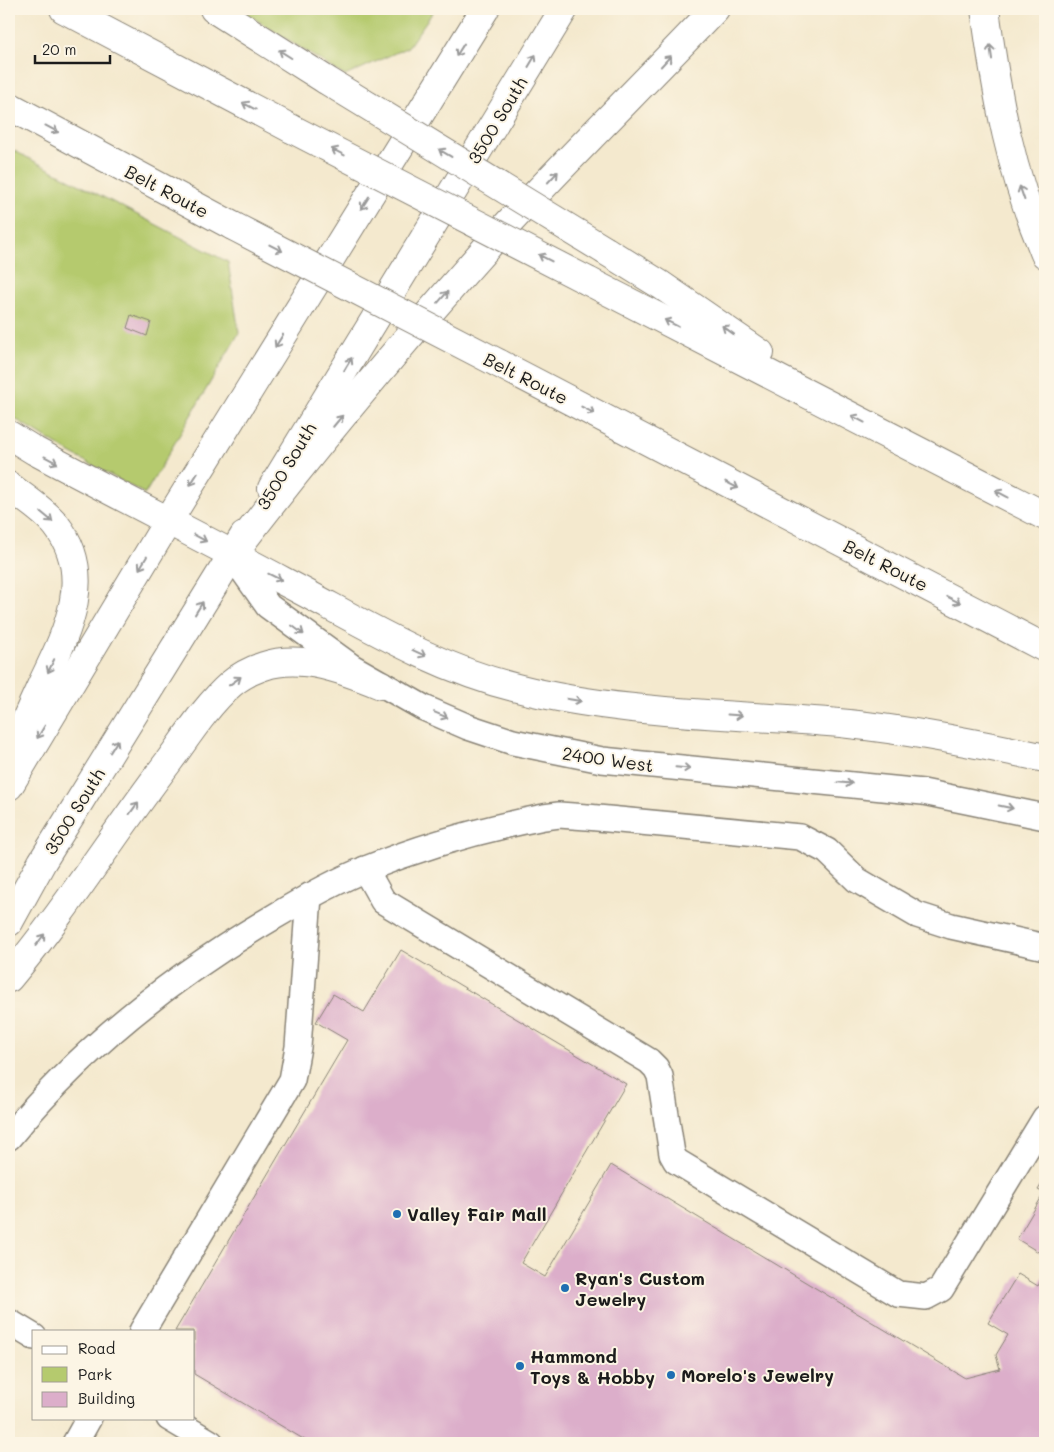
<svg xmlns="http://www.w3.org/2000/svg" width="1054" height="1452" font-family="Mali,sans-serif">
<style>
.green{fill:#b5ca6e;stroke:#687345}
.building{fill:#dcaeca}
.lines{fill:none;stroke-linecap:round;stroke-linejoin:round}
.minor-casing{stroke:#888275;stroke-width:28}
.major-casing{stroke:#888275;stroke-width:30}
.highway-casing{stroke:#888275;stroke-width:30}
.minor{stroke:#fff;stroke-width:25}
.major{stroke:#fff;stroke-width:28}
.highway{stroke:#fff;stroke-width:28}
.highway-bridge-casing{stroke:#888275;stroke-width:30;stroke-linecap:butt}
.highway-bridge{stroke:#fff;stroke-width:28}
.oneway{stroke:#999}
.poi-dot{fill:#1f6fb2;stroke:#fcf5e5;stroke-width:2}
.labels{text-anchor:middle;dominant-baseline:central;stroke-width:4;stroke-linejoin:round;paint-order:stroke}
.street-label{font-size:18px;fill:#1c1c1c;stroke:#fcf5e5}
.poi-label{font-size:18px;font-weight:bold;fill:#1c1c1c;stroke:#fcf5e5;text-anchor:start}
</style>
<rect width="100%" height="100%" fill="#fcf5e5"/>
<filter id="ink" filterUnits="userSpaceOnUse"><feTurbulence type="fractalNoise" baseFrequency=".02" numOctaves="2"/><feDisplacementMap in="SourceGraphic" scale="10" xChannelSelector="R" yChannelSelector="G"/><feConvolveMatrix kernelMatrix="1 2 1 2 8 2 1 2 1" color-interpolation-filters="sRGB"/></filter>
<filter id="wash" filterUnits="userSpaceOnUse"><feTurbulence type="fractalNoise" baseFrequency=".0096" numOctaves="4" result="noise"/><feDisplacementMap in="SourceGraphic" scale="20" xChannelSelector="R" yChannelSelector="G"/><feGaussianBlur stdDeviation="1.12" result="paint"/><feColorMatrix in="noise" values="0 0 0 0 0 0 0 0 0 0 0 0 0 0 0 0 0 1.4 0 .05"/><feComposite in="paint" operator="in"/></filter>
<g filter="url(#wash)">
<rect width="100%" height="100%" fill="#f4e9ce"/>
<g class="green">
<path d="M239 9H435L408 47 345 76Z"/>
<path d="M9 148 228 262 239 333 145 494 70 453 9 415Z"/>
</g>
<g id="blocks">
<g class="building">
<path d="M131 315 151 322 147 336 127 328Z"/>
<path d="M401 950 626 1084 521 1263 545 1277 611 1165 965 1378 1000 1369 996 1355 1008 1335 988 1323 1018 1274 1038 1286 1045 1273V1443H310L194 1374V1331H175L347 1040 316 1022 333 994 364 1012Z"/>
<path d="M1045 1179V1256L1017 1239 1044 1193 1038 1190Z"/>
</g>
</g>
</g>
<g filter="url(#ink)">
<use href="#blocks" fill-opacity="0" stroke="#888275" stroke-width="1"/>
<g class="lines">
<defs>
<g id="minor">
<path d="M232 555 268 606 352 667 424 708 468 727 513 742 602 760 923 792 1045 817"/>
<path d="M365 869 383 901 649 1061 656 1068 660 1076 672 1154 676 1161 898 1294 926 1297 941 1289 1045 1118"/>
<path d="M9 1137C82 1048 173 976 272 918 302 900 333 882 366 869 423 846 483 829 544 817L559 815 587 817 800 837 827 851 857 880 917 915 951 926 1045 947"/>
<path d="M9 1322 34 1337"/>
<path d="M142 1331 292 1080 298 1047 309 896"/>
<path d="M169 1418 211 1443"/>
<path d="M75 1443 89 1418"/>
</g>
<g id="major">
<path d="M272 488 564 9"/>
<path d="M9 786 168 521 485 9"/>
<path d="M9 922 42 862 244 536"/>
<path d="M9 978C67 909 114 833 169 761 188 735 207 705 231 684 240 676 252 670 264 666 302 653 346 671 381 685"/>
</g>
<g id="highway">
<path d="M64 9 292 129"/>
<path d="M214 9 326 80"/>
<path d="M985 9C997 98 1010 171 1045 254"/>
<path d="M9 106 233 226"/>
<path d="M606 251 661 285 760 353"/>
<path d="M588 281 1045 516"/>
<path d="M498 363 1045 648"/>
<path d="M9 435 35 451C117 495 201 537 283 581 360 621 432 667 517 688 626 716 738 713 849 724 915 731 980 744 1045 758"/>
<path d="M9 486C24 498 44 510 56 525 97 577 65 636 41 686 30 710 19 735 9 759"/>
<path d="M232 555C318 442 410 333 505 227 573 153 646 82 715 9"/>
</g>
</defs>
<use href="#minor" class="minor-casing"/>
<use href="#major" class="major-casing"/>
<use href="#highway" class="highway-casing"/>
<use href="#minor" class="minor"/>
<use href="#major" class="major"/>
<use href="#highway" class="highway"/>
<defs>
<g id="highway-bridge">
<path d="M326 80 606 251"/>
<path d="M292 129 588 281"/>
<path d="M233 226 498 363"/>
</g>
</defs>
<use href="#highway-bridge" class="highway-bridge-casing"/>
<use href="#highway-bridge" class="highway-bridge"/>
</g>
<defs><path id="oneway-shaft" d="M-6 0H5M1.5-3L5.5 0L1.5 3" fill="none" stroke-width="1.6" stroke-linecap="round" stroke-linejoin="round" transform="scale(1.25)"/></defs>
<g class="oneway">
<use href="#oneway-shaft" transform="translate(460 50) rotate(122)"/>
<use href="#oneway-shaft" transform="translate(991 52) rotate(-98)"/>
<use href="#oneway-shaft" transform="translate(285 54) rotate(-148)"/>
<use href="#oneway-shaft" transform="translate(532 61) rotate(-59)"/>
<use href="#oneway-shaft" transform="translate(666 61) rotate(-47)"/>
<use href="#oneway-shaft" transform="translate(249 106) rotate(-152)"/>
<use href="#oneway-shaft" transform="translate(52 129) rotate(28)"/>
<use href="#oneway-shaft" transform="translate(338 152) rotate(-153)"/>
<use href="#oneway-shaft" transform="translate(445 153) rotate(-149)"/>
<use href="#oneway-shaft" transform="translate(553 177) rotate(-47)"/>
<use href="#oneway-shaft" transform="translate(1022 193) rotate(-109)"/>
<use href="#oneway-shaft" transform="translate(365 203) rotate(122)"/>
<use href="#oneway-shaft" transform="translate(276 248) rotate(27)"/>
<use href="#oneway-shaft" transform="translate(545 258) rotate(-153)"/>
<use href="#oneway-shaft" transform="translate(443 297) rotate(-49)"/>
<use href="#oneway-shaft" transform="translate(671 323) rotate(-153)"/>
<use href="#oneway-shaft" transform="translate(728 330) rotate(-144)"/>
<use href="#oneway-shaft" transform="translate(279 341) rotate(122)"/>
<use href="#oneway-shaft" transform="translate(348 364) rotate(-59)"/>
<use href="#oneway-shaft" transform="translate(588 410) rotate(27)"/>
<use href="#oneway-shaft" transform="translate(858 419) rotate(-152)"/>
<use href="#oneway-shaft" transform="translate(338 421) rotate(-50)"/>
<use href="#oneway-shaft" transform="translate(51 460) rotate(28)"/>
<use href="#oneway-shaft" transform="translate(194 479) rotate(122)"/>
<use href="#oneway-shaft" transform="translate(732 485) rotate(27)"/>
<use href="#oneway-shaft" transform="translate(1002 494) rotate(-152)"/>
<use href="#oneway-shaft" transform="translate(47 517) rotate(40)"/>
<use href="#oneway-shaft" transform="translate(200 538) rotate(28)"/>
<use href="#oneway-shaft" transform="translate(143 563) rotate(121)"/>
<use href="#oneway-shaft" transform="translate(275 577) rotate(26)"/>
<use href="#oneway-shaft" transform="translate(954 600) rotate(27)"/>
<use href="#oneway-shaft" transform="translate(199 608) rotate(-58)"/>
<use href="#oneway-shaft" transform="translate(298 630) rotate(37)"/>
<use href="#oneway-shaft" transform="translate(419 653) rotate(25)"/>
<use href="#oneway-shaft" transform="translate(51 666) rotate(115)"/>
<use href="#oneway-shaft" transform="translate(235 681) rotate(-36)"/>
<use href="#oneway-shaft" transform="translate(574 700) rotate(9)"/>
<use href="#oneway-shaft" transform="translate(441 715) rotate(23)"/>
<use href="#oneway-shaft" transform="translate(735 715) rotate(4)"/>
<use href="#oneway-shaft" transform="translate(41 732) rotate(121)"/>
<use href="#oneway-shaft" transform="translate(114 746) rotate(-58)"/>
<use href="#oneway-shaft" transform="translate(683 768) rotate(5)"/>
<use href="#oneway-shaft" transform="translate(845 783) rotate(5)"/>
<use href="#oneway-shaft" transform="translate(1006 807) rotate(12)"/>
<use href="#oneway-shaft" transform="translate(134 808) rotate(-54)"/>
<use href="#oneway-shaft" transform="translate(40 940) rotate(-53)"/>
</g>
</g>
<g class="poi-dot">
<circle cx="397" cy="1214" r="5"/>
<circle cx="565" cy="1288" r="5"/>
<circle cx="520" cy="1366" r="5"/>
<circle cx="671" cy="1375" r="5"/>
</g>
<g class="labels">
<g class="street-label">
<text transform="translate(497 120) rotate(-59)">3500 South</text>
<text transform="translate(167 191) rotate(28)">Belt Route</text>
<text transform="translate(526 378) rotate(27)">Belt Route</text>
<text transform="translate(286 466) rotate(-59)">3500 South</text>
<text transform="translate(886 565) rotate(27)">Belt Route</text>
<text transform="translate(608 759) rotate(8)">2400 West</text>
<text transform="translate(74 811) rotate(-58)">3500 South</text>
</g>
<g class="poi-label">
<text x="407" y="1214">Valley Fair Mall</text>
<text x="575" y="1278">Ryan's Custom<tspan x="575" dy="21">Jewelry</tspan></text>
<text x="530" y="1356">Hammond<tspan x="530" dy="21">Toys &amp; Hobby</tspan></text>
<text x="681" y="1375">Morelo's Jewelry</text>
</g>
</g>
<rect width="1054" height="1452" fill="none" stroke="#fcf5e5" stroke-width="30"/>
<rect x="32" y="1330" width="162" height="90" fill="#fcf5e5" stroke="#a29e95"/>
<rect x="42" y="1346" width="25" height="8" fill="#ffffff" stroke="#a29e95"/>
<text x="78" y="1354" font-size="15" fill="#1c1c1c">Road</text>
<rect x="42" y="1367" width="25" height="15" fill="#b5ca6e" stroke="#a29e95"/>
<text x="78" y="1380" font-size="15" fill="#1c1c1c">Park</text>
<rect x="42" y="1392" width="25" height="15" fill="#dcaeca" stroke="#a29e95"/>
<text x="78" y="1404" font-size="15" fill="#1c1c1c">Building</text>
<path d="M35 55v8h75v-8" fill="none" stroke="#1c1c1c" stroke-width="2.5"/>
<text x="42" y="55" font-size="15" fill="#1c1c1c" stroke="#fcf5e5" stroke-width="4" paint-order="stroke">20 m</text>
</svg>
